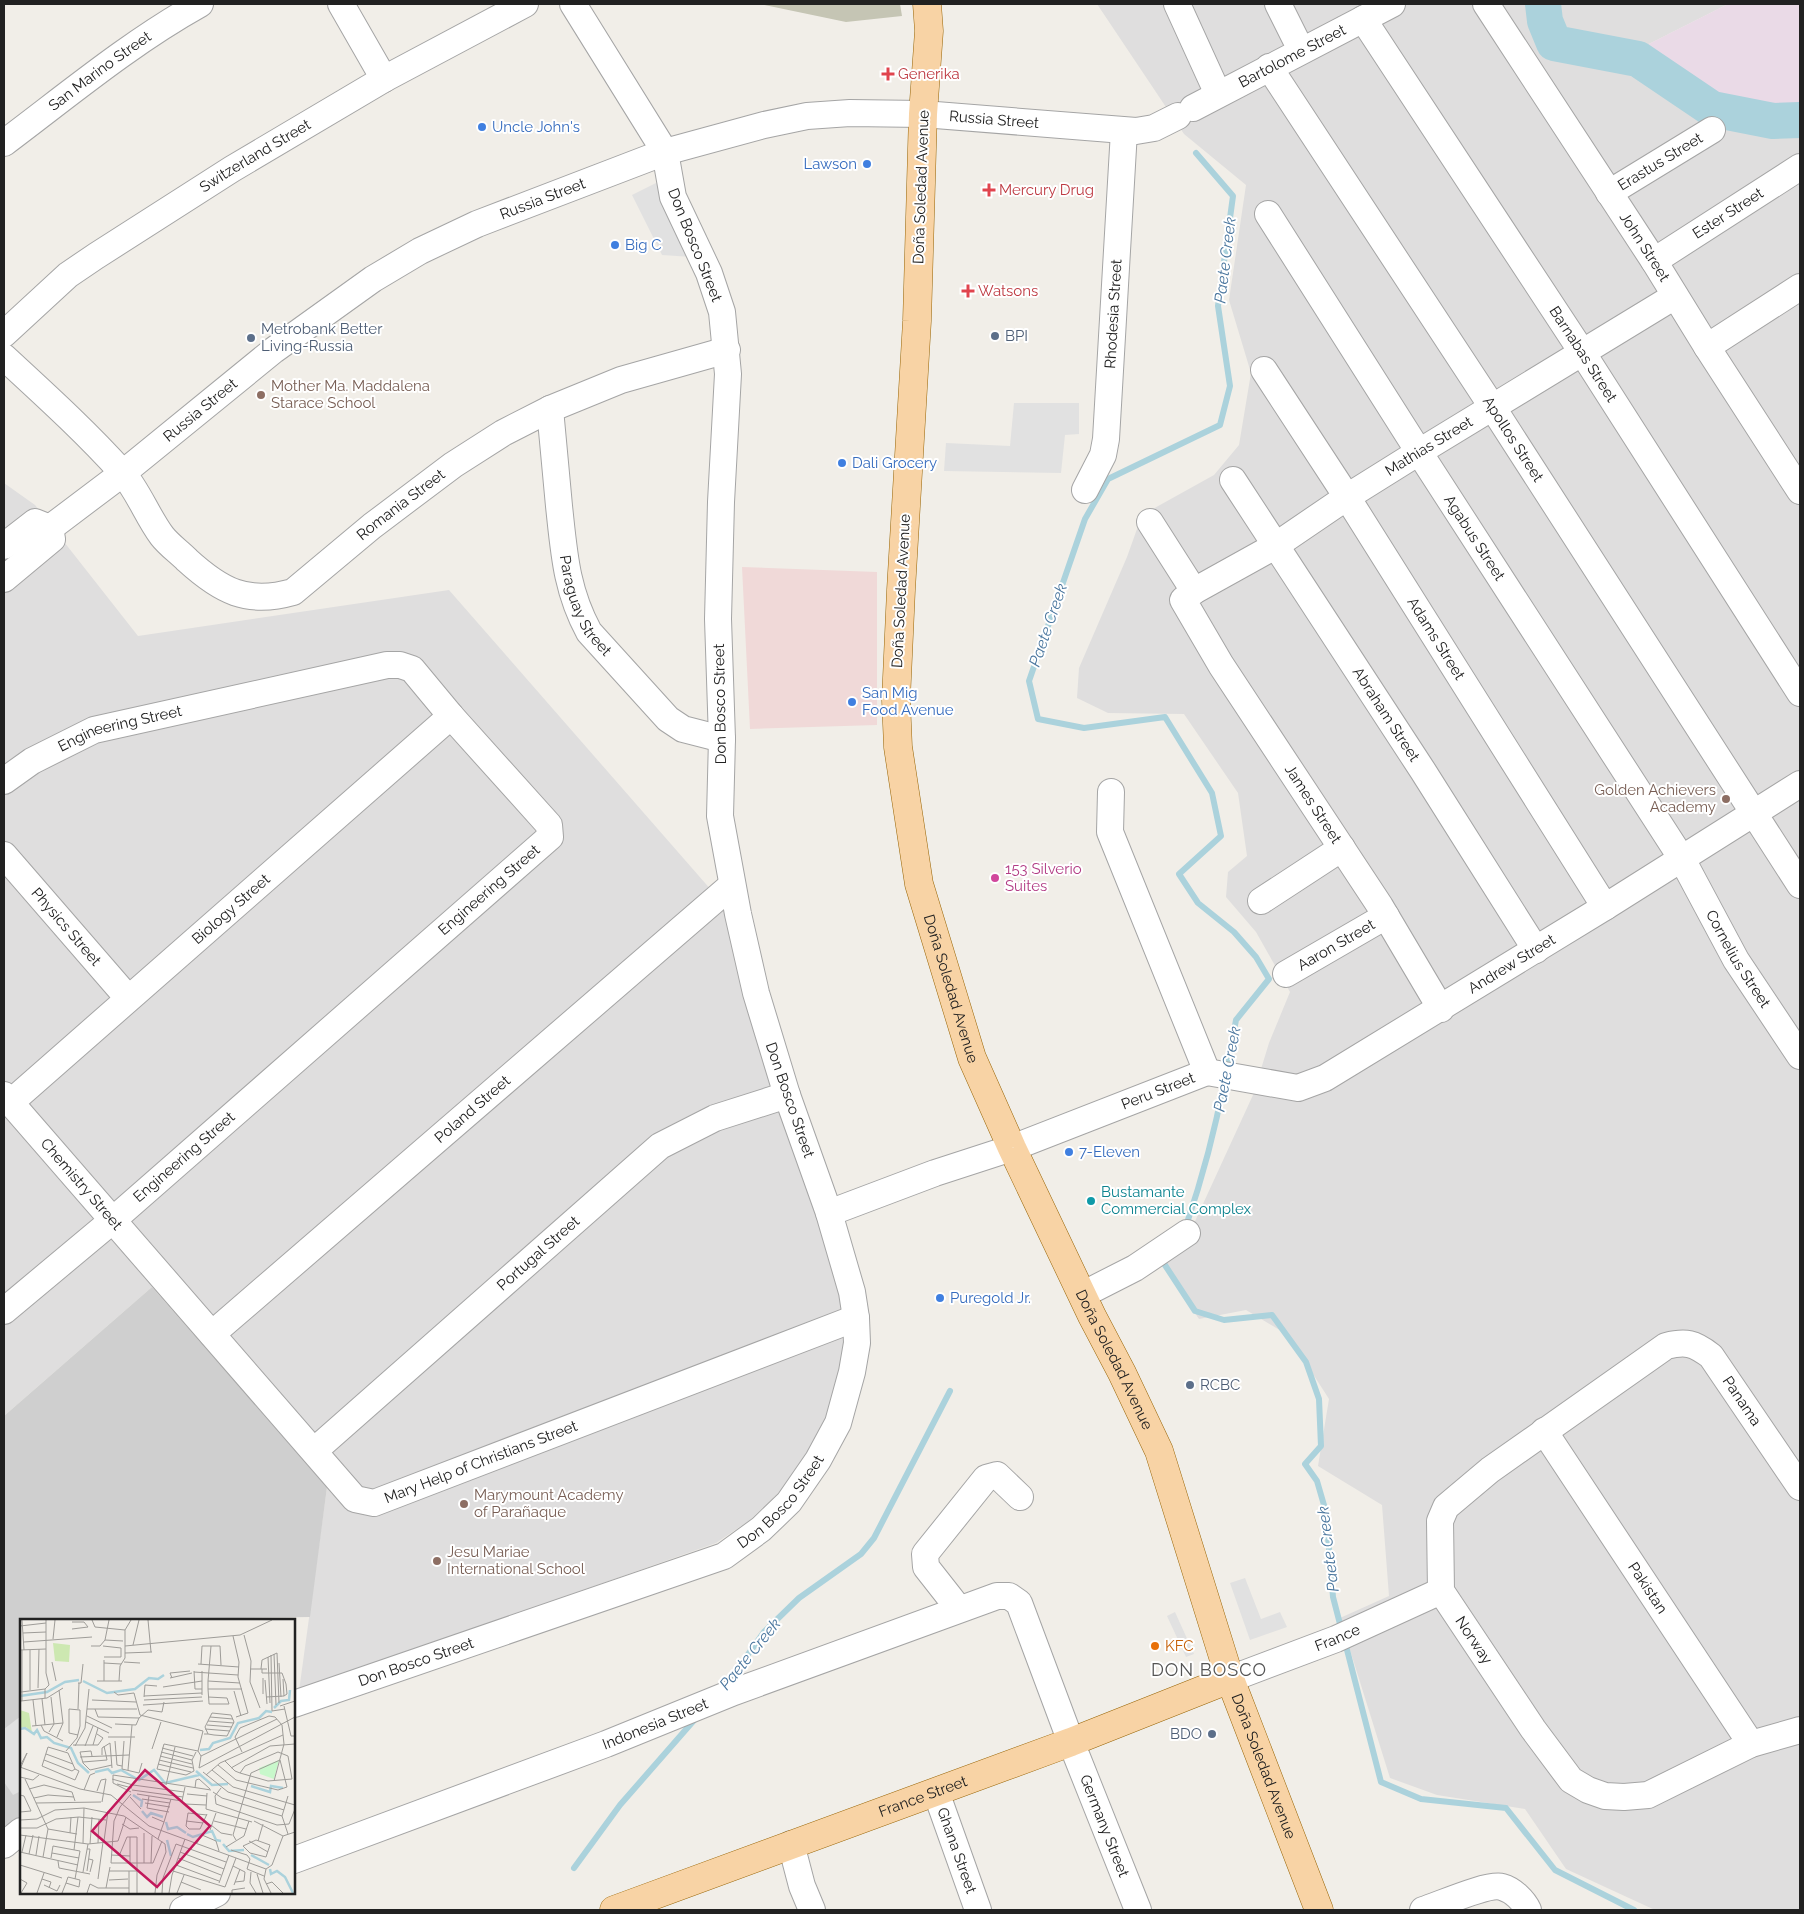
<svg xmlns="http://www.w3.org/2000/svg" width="1804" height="1914" font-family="Raleway,sans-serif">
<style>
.residential{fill:#dfdede}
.commercial{fill:#f0d9d8}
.industrial{fill:#eadae7}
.religious{fill:#cfcfcf}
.construction{fill:#c5c5b4}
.parking{fill:#e1e1e1}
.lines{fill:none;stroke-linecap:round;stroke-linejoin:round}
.stream{stroke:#abd2dc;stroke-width:6}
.river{stroke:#abd2dc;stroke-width:36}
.minor-casing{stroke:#a5a5a5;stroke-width:28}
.major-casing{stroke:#986506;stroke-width:29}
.minor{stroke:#fff;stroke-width:26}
.major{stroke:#f8d3a5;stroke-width:28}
.health-dot{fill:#e0444e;stroke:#fff;stroke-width:2}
.shop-dot{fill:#3f7fe0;stroke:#fff;stroke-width:2}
.service-dot{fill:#5c6f8a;stroke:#fff;stroke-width:2}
.education-dot{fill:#8d6e63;stroke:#fff;stroke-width:2}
.hotel-dot{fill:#d1479c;stroke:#fff;stroke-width:2}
.culture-dot{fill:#0f9aa8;stroke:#fff;stroke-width:2}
.food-dot{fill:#e8710a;stroke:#fff;stroke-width:2}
.labels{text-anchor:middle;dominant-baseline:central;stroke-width:4;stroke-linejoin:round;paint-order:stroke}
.street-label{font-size:15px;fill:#212121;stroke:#fff}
.health-label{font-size:15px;fill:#be3a42;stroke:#fff;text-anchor:start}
.shop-label{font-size:15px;fill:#366cbe;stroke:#fff;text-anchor:start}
.service-label{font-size:15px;fill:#4e5e75;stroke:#fff;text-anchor:start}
.education-label{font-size:15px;fill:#785e54;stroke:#fff;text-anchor:start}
.hotel-label{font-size:15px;fill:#b23c85;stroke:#fff;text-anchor:start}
.culture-label{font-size:15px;fill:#0d838f;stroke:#fff;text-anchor:start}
.food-label{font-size:15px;fill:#c56008;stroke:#fff;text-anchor:start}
.water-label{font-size:16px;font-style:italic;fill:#4a769e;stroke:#fff}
.quarter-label{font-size:18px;letter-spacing:1px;fill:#545454;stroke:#fff}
.inset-river{fill:none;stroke:#abd2dc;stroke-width:2.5}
.inset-road{fill:none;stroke:#9e9c98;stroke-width:1}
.view{fill:#c2185b;fill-opacity:0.15;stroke:#c2185b;stroke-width:2.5}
.inset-edge{fill:none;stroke:#212121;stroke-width:2.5}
</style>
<rect width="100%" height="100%" fill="#f1eee8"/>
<g class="residential">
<path d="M1097 4H1541L1549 50 1607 60 1635 69 1731 123 1800 130V1910H1655L1566 1869 1525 1809 1437 1795 1390 1778 1340 1618 1389 1596 1382 1505 1318 1466 1329 1399 1288 1335 1246 1310 1199 1319 1159 1259 1191 1230 1253 1095 1269 1043 1290 992 1256 932 1226 897 1228 872 1247 856 1238 793 1184 714 1108 713 1077 698 1079 668 1127 557 1142 515 1214 475 1239 445 1251 373 1229 300 1246 185 1184 134Z"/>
<path d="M1548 4H1728L1637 50 1597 47 1560 35 1550 13Z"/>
<path d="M4 483 35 505 138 636 449 590 726 907 850 1302 842 1381 824 1426 798 1474 750 1520 716 1543 299 1691 327 1487 152 1287 4 1416Z"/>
</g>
<path class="commercial" d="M742 567 877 572V725L750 729Z"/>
<path class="industrial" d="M1728 4H1800V107L1718 104 1637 50Z"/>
<path class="religious" d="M152 1287 327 1487 310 1617 231 1618 224 1620H21V1818L4 1830V1416Z"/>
<path class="construction" d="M760 4H900L902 16 846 22Z"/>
<g class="parking">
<path d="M656 183 692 257 662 255 632 195Z"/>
<path d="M1014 403H1079V434L1065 435 1061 473 944 471 946 443 1010 446Z"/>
<path d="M1245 1578 1261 1619 1280 1612 1287 1627 1250 1640 1230 1583Z"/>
<path d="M1175 1612 1194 1654 1186 1657 1167 1616Z"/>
<path d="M21 1716V1791L13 1795 4 1782V1729Z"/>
</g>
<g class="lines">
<g class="stream">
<path d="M1196 153 1233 196 1218 306 1230 386 1220 425 1108 479 1085 519 1029 681 1038 719 1084 728 1165 717 1212 793 1221 836 1179 874 1198 903 1234 932 1256 957 1269 979 1236 1020 1227 1069"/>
<path d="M1186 1226C1202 1179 1215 1131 1224 1082"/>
<path d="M1161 1259 1195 1311 1224 1320 1272 1315 1306 1362 1319 1399 1321 1446 1305 1464 1317 1481 1326 1512 1333 1597 1340 1624"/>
<path d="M1345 1642 1381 1782 1421 1799 1506 1808 1555 1870 1634 1910"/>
<path d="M724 1686 737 1670 764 1632 799 1598 861 1554 874 1538 950 1391"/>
<path d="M574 1868 620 1805 696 1718"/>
</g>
<path class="river" d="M1543 4 1545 21 1554 43 1638 59 1712 109 1773 121 1800 120"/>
<defs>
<g id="minor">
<path d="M341 4 384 79"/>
<path d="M1177 4 1218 94"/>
<path d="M1278 4 1301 50"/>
<path id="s1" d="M1486 4 1654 261 1707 347 1800 491"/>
<path id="s2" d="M1363 19 1582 352 1800 693"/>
<path id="s3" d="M1269 67 1493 408 1800 885"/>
<path id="s4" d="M1193 108 1392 4"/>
<path id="s5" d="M4 143C68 95 130 43 200 4"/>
<path id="s6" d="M1609 193 1712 130"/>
<path id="s7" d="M1268 214 1419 452 1682 859 1736 960 1800 1056"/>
<path id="s8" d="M1654 261 1800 167"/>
<path id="s9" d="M4 334 68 275 96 256 232 169 384 79 525 4"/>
<path d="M1707 347 1800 287"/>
<path id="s10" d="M4 357C44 394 85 431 121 471 138 490 147 516 162 536 169 545 179 552 187 560 221 591 247 605 293 592L372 526 453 465 503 433 550 409 621 380 727 350"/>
<path id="s11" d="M1264 370 1347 497 1605 907"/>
<path id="s12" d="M550 409C553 441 556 473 559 506 564 552 566 590 589 632L668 719 683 729 722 739"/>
<path id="s13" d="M1233 480 1423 771 1536 950"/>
<path id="s14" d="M1085 490 1103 455 1106 439 1124 131"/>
<path d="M1150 522 1194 591"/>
<path id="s15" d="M50 528 123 473 274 350 373 279 420 251 477 224 665 152 764 125 807 116 850 113 923 114 1136 131 1154 128 1178 116"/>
<path d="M4 546 35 522 50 528"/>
<path d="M4 579 52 539 50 528"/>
<path id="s16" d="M4 781 32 761 94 730 387 665H400L412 669 451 716 549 825 550 837 113 1220 4 1311"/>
<path id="s17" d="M4 855 128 998"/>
<path d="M1261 901 1342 848"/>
<path id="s18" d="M1286 974 1386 916"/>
<path id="s19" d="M1441 1009 1380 906 1221 665 1183 600 1194 591 1275 546 1347 497 1419 452 1675 296"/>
<path id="s20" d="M1207 1072 1298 1088 1325 1078 1605 907 1800 784"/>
<path id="s21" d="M4 1095 355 1499 374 1503 856 1318"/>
<path id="s22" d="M10 1103 451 716"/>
<path id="s23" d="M829 1213 935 1173 1012 1148 1207 1072 1110 832 1111 792"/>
<path d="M1082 1295 1135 1268 1187 1233"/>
<path id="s24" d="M212 1334 732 885"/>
<path id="s25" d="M1544 1431 1751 1744"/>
<path id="s26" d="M314 1451 660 1146 715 1118 787 1095"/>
<path id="s27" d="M1800 1487 1711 1356C1694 1343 1686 1341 1666 1346L1490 1470 1446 1507 1440 1521 1441 1591 1533 1729 1571 1780 1588 1790 1605 1796 1624 1797 1648 1795 1751 1744 1800 1730"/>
<path d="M959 1609 926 1567 925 1554 986 1478 997 1475 1020 1497"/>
<path id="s28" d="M1230 1679 1336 1639 1441 1591"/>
<path id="s29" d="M294 1704 724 1556 761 1529 789 1502 818 1460 838 1423 852 1372 857 1343 856 1318 852 1292 829 1213 787 1095 756 993 738 914 720 816 722 739 718 619 721 502 728 374 722 312 709 273 673 197 665 152 573 4"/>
<path id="s30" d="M936 1792 978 1910"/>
<path d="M791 1844 802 1886 812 1910"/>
<path d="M4 1845 21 1831"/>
<path id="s31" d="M294 1860 606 1744 734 1692 997 1596H1009L1019 1603 1071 1742 1138 1910"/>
<path d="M183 1910 217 1893"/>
<path d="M1423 1910C1439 1905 1488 1883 1502 1887 1513 1890 1524 1901 1528 1910"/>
</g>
<g id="major">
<path id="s32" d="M927 4 929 31 923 114 917 321 901 590 896 700 898 747 919 884 972 1058 1012 1148 1092 1316 1122 1373 1159 1451 1230 1679 1319 1910"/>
<path id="s33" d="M614 1910 1071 1742 1230 1679"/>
</g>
</defs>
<use href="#minor" class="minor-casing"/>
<use href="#major" class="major-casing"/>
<use href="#minor" class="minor"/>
<use href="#major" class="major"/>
</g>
<g class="health-dot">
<path d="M885.5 66.5h5v5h5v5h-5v5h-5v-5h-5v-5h5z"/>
<path d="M986.5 182.5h5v5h5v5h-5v5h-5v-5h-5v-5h5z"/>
<path d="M965.5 283.5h5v5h5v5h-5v5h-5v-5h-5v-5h5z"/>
</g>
<g class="shop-dot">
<circle cx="482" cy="127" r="5"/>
<circle cx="867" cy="164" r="5"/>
<circle cx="615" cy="245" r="5"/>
<circle cx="842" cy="463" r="5"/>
<circle cx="852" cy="702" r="5"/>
<circle cx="1069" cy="1152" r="5"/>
<circle cx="940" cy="1298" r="5"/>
</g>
<g class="service-dot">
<circle cx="995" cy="336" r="5"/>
<circle cx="251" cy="338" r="5"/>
<circle cx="1190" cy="1385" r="5"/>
<circle cx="1212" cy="1734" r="5"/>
</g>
<g class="education-dot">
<circle cx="261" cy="395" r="5"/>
<circle cx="1726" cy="799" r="5"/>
<circle cx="464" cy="1504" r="5"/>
<circle cx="437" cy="1561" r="5"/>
</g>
<circle class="hotel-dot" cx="995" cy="878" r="5"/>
<circle class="culture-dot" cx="1091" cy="1201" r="5"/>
<circle class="food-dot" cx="1155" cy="1646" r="5"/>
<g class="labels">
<g class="street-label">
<text stroke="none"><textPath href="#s4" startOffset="112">Bartolome Street</textPath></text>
<text stroke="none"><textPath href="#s5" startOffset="120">San Marino Street</textPath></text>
<text stroke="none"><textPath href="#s15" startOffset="1061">Russia Street</textPath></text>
<text stroke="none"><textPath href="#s9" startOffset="309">Switzerland Street</textPath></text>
<text stroke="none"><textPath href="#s6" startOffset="60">Erastus Street</textPath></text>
<text transform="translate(921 187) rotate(-88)">Doña Soledad Avenue</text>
<text stroke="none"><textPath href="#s15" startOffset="596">Russia Street</textPath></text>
<text stroke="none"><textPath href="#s8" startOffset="88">Ester Street</textPath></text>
<text transform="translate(695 245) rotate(68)">Don Bosco Street</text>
<text stroke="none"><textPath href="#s1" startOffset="290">John Street</textPath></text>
<text stroke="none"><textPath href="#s14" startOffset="181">Rhodesia Street</textPath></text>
<text stroke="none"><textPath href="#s2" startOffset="401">Barnabas Street</textPath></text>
<text stroke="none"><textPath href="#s15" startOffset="191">Russia Street</textPath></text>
<text stroke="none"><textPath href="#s3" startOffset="445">Apollos Street</textPath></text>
<text stroke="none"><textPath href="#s19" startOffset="774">Mathias Street</textPath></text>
<text stroke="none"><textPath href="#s10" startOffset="531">Romania Street</textPath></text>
<text stroke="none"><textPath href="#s7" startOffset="384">Agabus Street</textPath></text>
<text transform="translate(901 591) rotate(-87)">Doña Soledad Avenue</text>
<text stroke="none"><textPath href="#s12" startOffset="202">Paraguay Street</textPath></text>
<text stroke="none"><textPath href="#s11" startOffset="319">Adams Street</textPath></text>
<text transform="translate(720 704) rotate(-91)">Don Bosco Street</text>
<text stroke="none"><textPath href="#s13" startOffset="280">Abraham Street</textPath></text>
<text stroke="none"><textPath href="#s16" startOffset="129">Engineering Street</textPath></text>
<text transform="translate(1313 804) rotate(57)">James Street</text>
<text transform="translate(489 890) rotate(-41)">Engineering Street</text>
<text stroke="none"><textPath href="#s22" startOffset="294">Biology Street</textPath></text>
<text stroke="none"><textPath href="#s17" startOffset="95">Physics Street</textPath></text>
<text stroke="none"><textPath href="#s18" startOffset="58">Aaron Street</textPath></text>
<text stroke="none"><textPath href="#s7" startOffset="881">Cornelius Street</textPath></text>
<text stroke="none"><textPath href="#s20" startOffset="340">Andrew Street</textPath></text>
<text stroke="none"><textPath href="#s32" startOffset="992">Doña Soledad Avenue</textPath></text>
<text stroke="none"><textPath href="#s23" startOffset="351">Peru Street</textPath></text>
<text transform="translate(790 1100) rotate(71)">Don Bosco Street</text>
<text stroke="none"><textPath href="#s24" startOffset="344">Poland Street</textPath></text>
<text transform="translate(184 1157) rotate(-41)">Engineering Street</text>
<text stroke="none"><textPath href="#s21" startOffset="118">Chemistry Street</textPath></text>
<text stroke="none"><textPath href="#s26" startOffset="299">Portugal Street</textPath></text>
<text stroke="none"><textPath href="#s32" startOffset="1398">Doña Soledad Avenue</textPath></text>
<text transform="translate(1742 1401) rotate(56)">Panama</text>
<text stroke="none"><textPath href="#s21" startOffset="669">Mary Help of Christians Street</textPath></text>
<text stroke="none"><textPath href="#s29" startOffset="534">Don Bosco Street</textPath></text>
<text stroke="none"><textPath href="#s25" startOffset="188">Pakistan</textPath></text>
<text stroke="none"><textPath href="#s28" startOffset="115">France</textPath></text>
<text stroke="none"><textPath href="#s27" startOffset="624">Norway</textPath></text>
<text stroke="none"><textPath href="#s29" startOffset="129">Don Bosco Street</textPath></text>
<text stroke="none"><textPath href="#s31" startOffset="386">Indonesia Street</textPath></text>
<text stroke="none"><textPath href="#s32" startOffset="1832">Doña Soledad Avenue</textPath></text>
<text stroke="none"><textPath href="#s33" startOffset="329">France Street</textPath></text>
<text stroke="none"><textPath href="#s31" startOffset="1014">Germany Street</textPath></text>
<text stroke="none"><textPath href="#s30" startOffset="62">Ghana Street</textPath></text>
</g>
<g class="health-label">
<text x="898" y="74">Generika</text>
<text x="999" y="190">Mercury Drug</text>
<text x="978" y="291">Watsons</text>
</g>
<g class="shop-label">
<text x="492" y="127">Uncle John's</text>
<text x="857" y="164" text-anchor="end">Lawson</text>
<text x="625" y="245">Big C</text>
<text x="852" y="463">Dali Grocery</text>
<text x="862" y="693">San Mig<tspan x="862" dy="17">Food Avenue</tspan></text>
<text x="1079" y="1152">7-Eleven</text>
<text x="950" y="1298">Puregold Jr.</text>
</g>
<g class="service-label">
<text x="261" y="329">Metrobank Better<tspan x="261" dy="17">Living-Russia</tspan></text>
<text x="1005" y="336">BPI</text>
<text x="1200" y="1385">RCBC</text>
<text x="1202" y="1734" text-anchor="end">BDO</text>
</g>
<g class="education-label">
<text x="271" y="386">Mother Ma. Maddalena<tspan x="271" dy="17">Starace School</tspan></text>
<text x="1716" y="790" text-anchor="end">Golden Achievers<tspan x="1716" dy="17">Academy</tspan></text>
<text x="474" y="1495">Marymount Academy<tspan x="474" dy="17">of Parañaque</tspan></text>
<text x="447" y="1552">Jesu Mariae<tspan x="447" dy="17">International School</tspan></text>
</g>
<g class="hotel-label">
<text x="1005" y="869">153 Silverio<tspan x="1005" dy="17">Suites</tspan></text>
</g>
<g class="culture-label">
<text x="1101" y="1192">Bustamante<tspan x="1101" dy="17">Commercial Complex</tspan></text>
</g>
<g class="food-label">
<text x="1165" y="1646">KFC</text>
</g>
<g class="water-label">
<text transform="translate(1225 260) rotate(-83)">Paete Creek</text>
<text transform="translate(1048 625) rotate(-71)">Paete Creek</text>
<text transform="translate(1227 1069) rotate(-79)">Paete Creek</text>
<text transform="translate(1328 1549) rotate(-97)">Paete Creek</text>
<text transform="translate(750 1654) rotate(-51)">Paete Creek</text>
</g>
<g class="quarter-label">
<text x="1209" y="1669">DON BOSCO</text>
</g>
</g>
<g transform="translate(20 1619)">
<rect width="275" height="275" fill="#f1eee8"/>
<path d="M33 24 50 26 49 43 35 42ZM0 91 9 94 12 114 6 108 0 109Z" fill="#cde8b1"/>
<path d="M259 141 254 160 240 155 239 149Z" fill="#c8f8cb"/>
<path class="inset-river" d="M63 62 87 74 115 70 129 59 138 60 144 56M0 77 27 73 45 63 59 61M254 89 261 82 269 81 270 71M0 110 5 109 14 115 17 111 21 119 27 118 34 124 51 129 58 144 69 154M180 131 189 130 193 124 210 119 218 104 239 99 246 92 252 93M176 152 192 166 208 165M75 153 88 150 92 154 101 151 119 161 134 151 145 164 179 156M231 167 250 173 251 167 263 169M113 176 122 182 121 188M122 192 127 198 131 194 143 198M146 203 148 210 157 208 166 214M167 215 173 218 192 212 196 221 201 222M147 221 151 237M203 225 209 232 224 231M231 236 249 246M250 250 251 255 257 252 265 258 273 274"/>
<path class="inset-road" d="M2 1 4 31M72 1 75 8 105 11M128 1 131 33M0 7 26 4M52 10 68 8 64 3H52M3 14 26 13M224 16 231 42 230 63 240 89M213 17 219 43M33 20 35 1M85 21 103 22M4 23 72 18M113 26 119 1M71 27H80L85 21 89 1M83 27 101 29V38H84M105 27 220 16 252 1M182 27H200L201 46M0 31 26 30M105 34 132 33M254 35 256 86M251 36 252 92 265 90M248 38 250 84M84 41V62M32 43 36 62M104 43 120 44M84 44 101 45M259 44 261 78M178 45 219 48M181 45 182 27M230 50H247M241 50 242 41 257 34 259 84M242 50V54H262L266 65 267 75 264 77 246 78M174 52 175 70H182M182 52V76M174 53 218 56M150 59 172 54M152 59 150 54 170 52M243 59V75M263 60 264 77M245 61 247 85M77 62H102M99 62 100 47 105 39V11L111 1M188 62 220 64M58 64H61L63 45M143 68 182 62M18 69 19 30M188 70H222M10 71V31M214 72 221 97M1 73 25 70M94 73 98 76 114 74 120 96M124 77 182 74M124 78 125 66 137 67M188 78 207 79 209 85H189V84L188 70V62L191 27M25 79V70L29 66 26 54V1M22 80 25 106M13 81 16 107M72 81 116 83M124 81 182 78M1 82 27 79 43 69M2 82V31M123 86 183 82M260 87 275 82M264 87 271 117H275M58 90 59 64M67 90H117M75 90 78 98 119 99 128 91 142 93 144 83M120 96 183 112 178 132 181 137M67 97 92 109M190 98 213 100M216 98 228 94 218 58 219 43M257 100 181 137 179 149 275 98M188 102 214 104M66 103 89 114M95 105 116 106 119 99M21 106 24 112 43 122M187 106 212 108M12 107 43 104M185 110 210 112M29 113 34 105 31 78M184 115H188L194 116 207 117 214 103 211 96 192 94 185 108 188 115M37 118 43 104 39 71M88 118H115M95 122 97 146 102 147M104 122 102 150 119 154 122 144M53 126H78L83 119 77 115M73 126 78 109M55 127 65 109 69 70M65 127 73 107M28 128 48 134 55 150 59 152 55 161 22 147ZM142 129 173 137M132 130 141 103M46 132 57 119 60 107V91L49 90V114L58 116M141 133 172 141M176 133 172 141 174 152 166 156 137 150 144 125 178 132M222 133 215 118 220 109 249 97 255 98 262 106 264 125 254 162M26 135 53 145M82 136V129L90 124 92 149M72 137 71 132 60 133 63 144 70 151 92 146M140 137 172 145M60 138 109 136M24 141 52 152 55 150M139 141 173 149M205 142 215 152 220 154 248 162 272 160 268 137 258 133 225 147 220 154M63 143 87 141 84 127M138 145 171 153M198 146 216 161 258 171 267 168 260 141M0 147 7 134 1 148M0 148 60 170 91 176 129 207 246 250 252 246 263 217 275 213M211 149 250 127 275 125M108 151 112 106M192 151 213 168 275 186M183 153 208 173 264 191M186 156 200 144 263 116M0 158 13 161 19 156M5 160 28 210 23 238M92 160 113 166M97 165 112 169M113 166 164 173M146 166 155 128M175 169 176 161 179 160 190 170M201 169 195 177 196 185 257 206 269 205 275 190M9 170 24 166 52 173 55 182M64 171 70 156 75 154M112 171 163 178M77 172 81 161 86 160 82 183M111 173 93 164V156L191 171M193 173 202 179 262 197M187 174 186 190 232 203M117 175 162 182 165 168M167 175 187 177M0 176 4 177 11 192 0 193M129 177 127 189 149 193M110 178 121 190M14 179 28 176 54 178M122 180 150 184M16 184 81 183M125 184 150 188M165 185 186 186M132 198 144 203 138 220M0 201 17 200 35 191 64 189 104 197 145 225 146 233 137 256 135 274M166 202 183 204M194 202 226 210M234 202 263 217M144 203 151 180M102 205 110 210 119 209M191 206 201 214 212 216M0 209H17L36 200 59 198 86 201M28 210 57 215M169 210 166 207 168 194 187 196M169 210H180L187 195M190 211 196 194M50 214 51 198M268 215 262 197 268 177M0 216 68 225 98 222 106 198M110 218V244M216 221 213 216 231 154 260 141M236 221 250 226 246 238 230 234 223 227ZM84 222 88 192M229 222 248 233M238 222 243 205M63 224 64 189M78 224 79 200M177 224 182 216 196 222 199 232M70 225 72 198M206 228 224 217 229 202M54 231 58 198M211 231 227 236 230 240 227 250 244 257M0 233 58 246M2 233 6 216M160 233 204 250M32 234 59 239M9 235 13 216M16 236 19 217M91 236 110 237M99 237 107 218H117V274M31 239 33 227 60 232 55 260M158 239 201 256M69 240 73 241 70 253M38 242 39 249 70 255M91 244 94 202 100 188 111 175M91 244H133L142 222M124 244V214M131 244 132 217M0 246 42 259M156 246 199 262M213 247 225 253 224 262 215 263M246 250 244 260 251 274M67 252 70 230H67M89 252H117M153 252 205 268 216 239M63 253 68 225M231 253 230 264 236 274M237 255 243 274M0 260 7 264 1 274M22 260 31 263 29 269M78 260 83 223M89 261 108 260M161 263 181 271M199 264 209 236M246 265 252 263 263 274M24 266 37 272 40 266M214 266 220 250M86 269 90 248M17 274 24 254M42 274 46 264 48 258 60 261 59 268 46 264M67 274 70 265 78 269H109M109 274V252M142 274 143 259 156 225 206 243M149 274 152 256 165 220M157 274 164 256M212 274V271L225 269"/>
<path class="view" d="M125 151 190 207 137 268 72 212Z"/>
<rect width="275" height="275" class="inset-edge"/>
</g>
<rect width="1804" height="1914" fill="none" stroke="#212121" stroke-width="10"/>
</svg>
